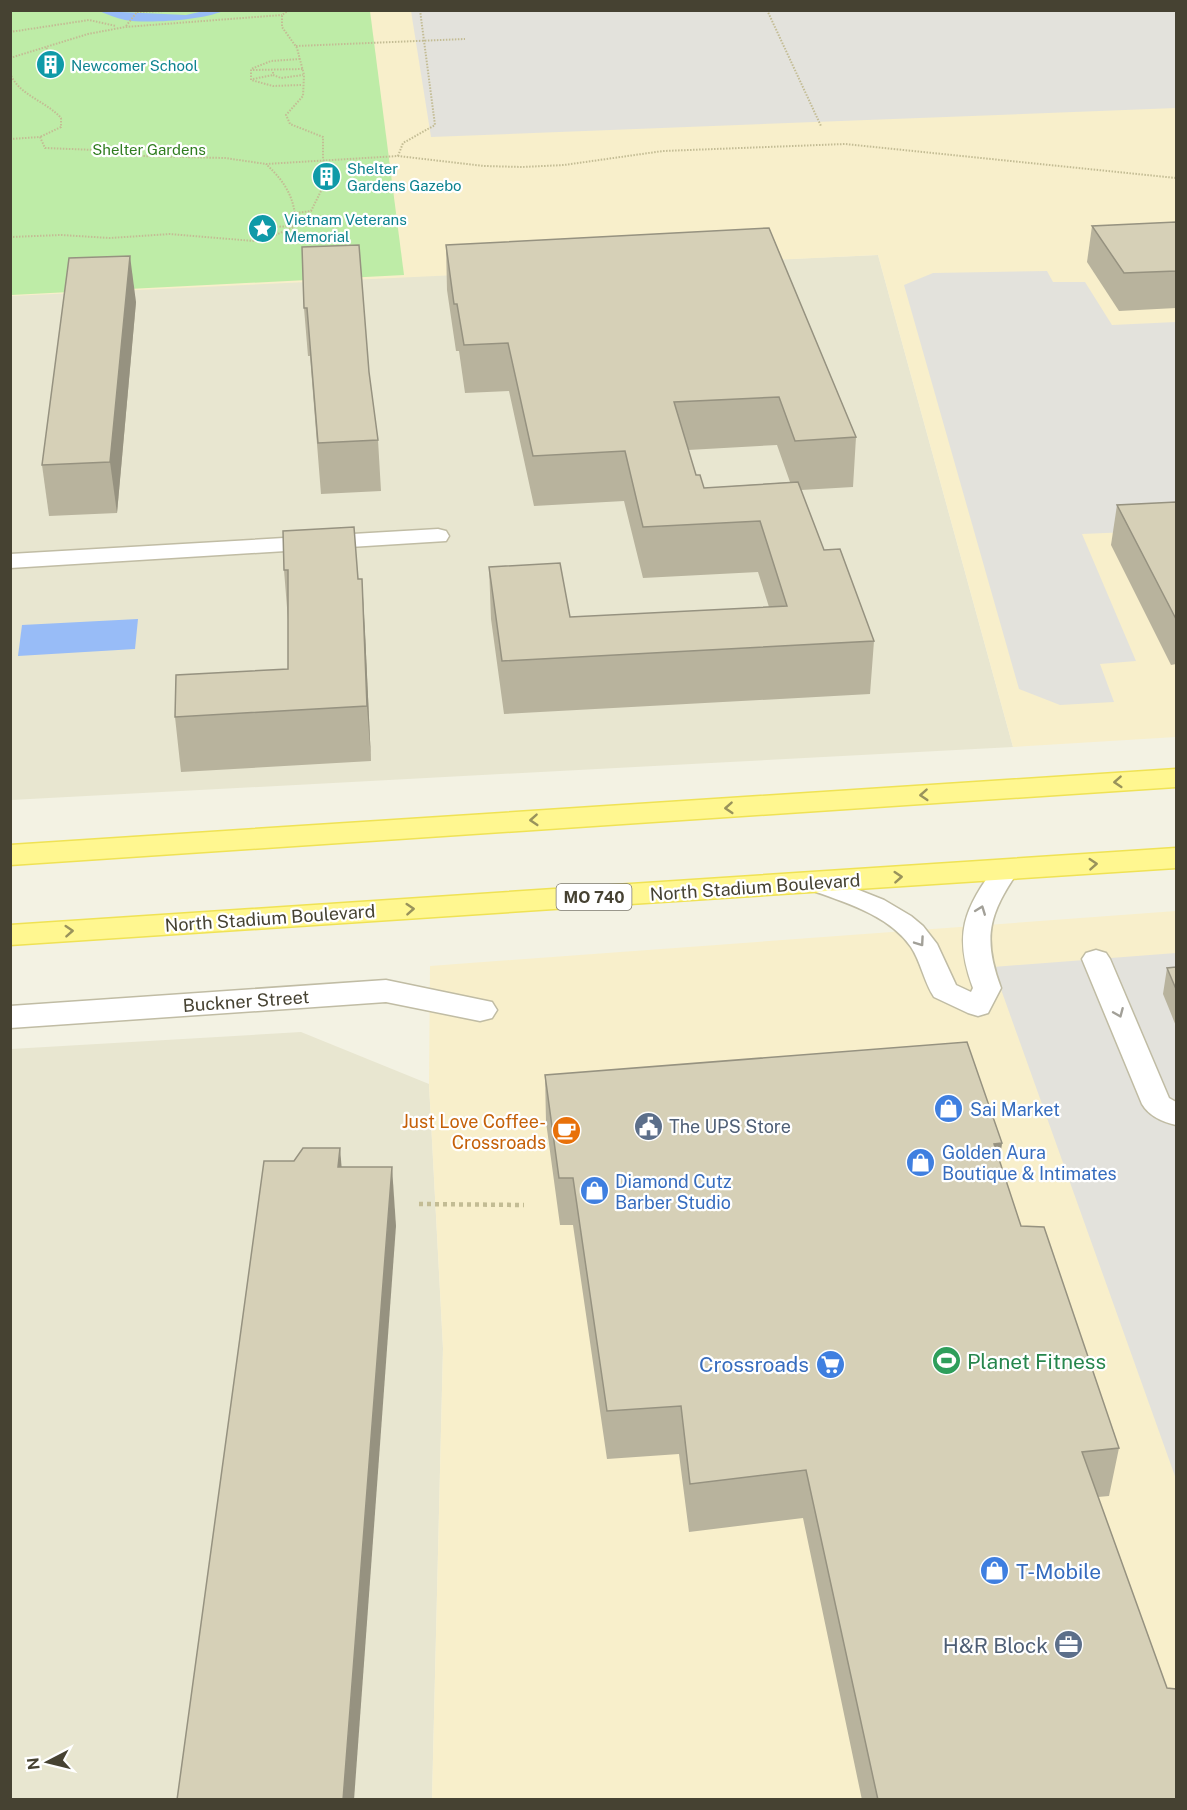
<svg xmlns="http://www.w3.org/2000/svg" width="1187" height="1810" font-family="'Public Sans',sans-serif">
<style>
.residential{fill:#e8e6d0}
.commercial{fill:#f8efcb}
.green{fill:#beeca7}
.parking{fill:#e3e2dc}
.water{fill:#98bcf7}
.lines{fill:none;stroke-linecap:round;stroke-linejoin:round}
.service-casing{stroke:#c0bca4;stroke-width:3}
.minor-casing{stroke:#c0bca4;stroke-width:3}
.primary-casing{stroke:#efe255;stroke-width:3}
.path-far1{stroke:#c3bc94;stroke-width:2;stroke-dasharray:1.5 1.5;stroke-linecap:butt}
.path{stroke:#c3bc94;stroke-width:4.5;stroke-dasharray:4 4;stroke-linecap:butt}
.service{fill:#fff;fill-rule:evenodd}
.minor{fill:#fff;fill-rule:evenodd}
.primary{fill:#fff790;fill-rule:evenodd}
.wall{fill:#b8b39d;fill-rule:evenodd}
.shaded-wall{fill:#969280}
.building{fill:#d6d0b7;stroke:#969280;stroke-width:1.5}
.oneway{stroke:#99935c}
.oneway2{stroke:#a2a098}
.labels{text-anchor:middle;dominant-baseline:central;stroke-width:4.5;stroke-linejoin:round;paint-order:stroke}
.far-culture-label{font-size:15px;fill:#0d838f;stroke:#fff;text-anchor:start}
.far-park-label{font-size:15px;fill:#307d20;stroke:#fff}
.shield{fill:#fff;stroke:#7e7b70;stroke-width:1.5}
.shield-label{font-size:16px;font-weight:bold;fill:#464232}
.street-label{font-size:18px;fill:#464232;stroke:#fff}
.shop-label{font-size:18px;fill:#366cbe;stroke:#fff;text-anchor:start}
.food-label{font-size:18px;fill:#c56008;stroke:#fff;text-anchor:end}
.service-label{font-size:18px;fill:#4e5e75;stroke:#fff;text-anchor:start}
.near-leisure-label{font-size:21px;fill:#27864d;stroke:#fff;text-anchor:start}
.near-shop-label{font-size:21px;fill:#366cbe;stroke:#fff;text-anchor:end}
.near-service-label{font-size:21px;fill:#4e5e75;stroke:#fff;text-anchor:end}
</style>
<rect width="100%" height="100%" fill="#f3f2e3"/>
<g class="residential">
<path d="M878 255 1013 747 11 800V295Z"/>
<path d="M301 1032 429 1084 443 1348 432 1799 11 1800V1049Z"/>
</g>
<g class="commercial">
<path d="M10 11H1176V737L1013 747 878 255 11 296Z"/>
<path d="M1176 911V1799H432L443 1348 429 1084 430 966Z"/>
</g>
<path class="green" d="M11 11H370L404 275 11 295Z"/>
<g class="parking">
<path d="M411 11H1176V108L431 137Z"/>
<path d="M1047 271 1053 282H1085L1112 325 1176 322V530L1082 534 1136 661 1100 664 1114 702 1060 705 1019 689 904 285 933 273Z"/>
<path d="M1176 953V1479L993 967Z"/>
</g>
<g class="water">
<path d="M99 11 186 15 204 11H223C203 20 147 24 125 20 116 18 107 14 99 11Z"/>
<path d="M138 619 135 649 18 656 22 625Z"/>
</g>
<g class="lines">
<defs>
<g id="service">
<path d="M438 529 446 531 449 536 446 541 10 568V554Z"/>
<path d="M1006 862 1015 864 1019 870C989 914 982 937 1001 988L988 1013 978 1016 968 1013 934 997C924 982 921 962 911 947 888 914 843 902 808 889L804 883 808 877 817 875 826 877 884 900 911 916 923 926 937 944 956 985 971 992 973 988C953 934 964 909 997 864Z"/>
<path d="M1096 950 1106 953 1110 959 1169 1098 1176 1102V1125C1163 1122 1149 1116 1142 1104L1082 959 1086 953Z"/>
</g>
<path id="minor" d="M386 980 492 1002 497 1010 492 1018 480 1021 386 1002 10 1028V1006Z"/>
<g id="primary">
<path d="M1176 769V787L10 865V845Z"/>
<path d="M1176 848V868L10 945V925Z"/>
</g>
</defs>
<use href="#service" class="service-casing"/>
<use href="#minor" class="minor-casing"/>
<use href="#primary" class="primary-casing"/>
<g class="path-far1">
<path d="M289 10 282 15V27L297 48 304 75 303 96 286 115 290 124 323 137V159L327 168 324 185 311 211 296 213"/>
<path d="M767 10 821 126"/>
<path d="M137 12 193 10"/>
<path d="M126 26 137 12 135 10"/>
<path d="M10 32 89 20 116 26"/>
<path d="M296 46 465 39"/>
<path d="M46 55 47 46"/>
<path d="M10 58 88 34 125 27 282 15"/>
<path d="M300 59 271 61 251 69V80L273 86 301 85"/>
<path d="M253 70 303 69"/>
<path d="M273 72V75L281 78 303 75"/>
<path d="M10 73C18 95 46 101 61 118V127L40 137"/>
<path d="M253 79 273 75"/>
<path d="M10 139 40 137 45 148 96 150 140 156 225 158 266 164 398 156 484 166 522 167 564 165 663 151 845 144 1176 178"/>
<path d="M398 156 403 143 435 125 420 10"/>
<path d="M10 237 61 235 110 238 170 234 254 241 264 240 296 226C295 198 286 183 266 164"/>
<path d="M264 240 262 232 271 227 295 226"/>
</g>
<path class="path" d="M419 1204 524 1205"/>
<use href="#service" class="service"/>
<use href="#minor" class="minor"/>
<use href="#primary" class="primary"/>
</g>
<g class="wall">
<path d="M1176 222V308L1119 311 1087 262 1092 226Z"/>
<path d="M769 228 856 437 853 487 801 490 824 550 874 641 870 694 504 714 491 619 489 567 570 617 769 607 758 572 643 578 624 501 534 506 509 391 465 393 459 351H456L447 290 446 245ZM777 445 790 482 704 488 696 475 688 450Z"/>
<path d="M302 247 369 372 378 440 381 491 321 494 310 356H308L304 308Z"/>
<path d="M136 302 117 513 49 516 42 465Z"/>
<path d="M1176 502V664L1171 665 1111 545 1117 505Z"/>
<path d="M283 531 358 579 365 632 371 761 181 772 175 717 288 669V620L284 570Z"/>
<path d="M1176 967V1026L1163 994 1167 968Z"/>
<path d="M545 1075 1002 1143 999 1161 1021 1226 1119 1448 1109 1496 1098 1497 1176 1800H862L803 1518 689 1532 679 1454 607 1459 573 1225H560L546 1122Z"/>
</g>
<g class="shaded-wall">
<path d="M130 256 136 302 117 513 110 462Z"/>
<path d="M362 579 365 632 371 761 367 706Z"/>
<path d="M1002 1143 995 1190 994 1144Z"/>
<path d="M340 1148 345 1207 338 1167Z"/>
<path d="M392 1167 396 1226 354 1800H343Z"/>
</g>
<g class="building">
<path d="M1176 222V271L1124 273 1092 226Z"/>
<path d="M769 228 856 437 795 441 779 397 674 402 696 475H700L704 488 798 482 824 550 840 549 874 641 502 661 489 567 560 563 570 617 787 606 760 521 643 527 625 451 533 456 508 343 464 345 457 304H454L446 245Z"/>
<path d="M359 245 369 372 378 440 318 443 307 308H304L302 247Z"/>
<path d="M130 256 110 462 42 465 69 258Z"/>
<path d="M1176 502V619L1117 505Z"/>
<path d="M354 527 358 579H362L367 706 175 717 176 675 288 669V570H284L283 531Z"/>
<path d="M1176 967V989L1167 968Z"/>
<path d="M967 1042 1002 1143 994 1144 1021 1226 1044 1227 1119 1448 1082 1452 1167 1688 1176 1689V1800H878L806 1470 690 1484 681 1406 607 1411 573 1178H559L545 1075Z"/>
<path d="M303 1148H340L338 1167H392L343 1800H177L264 1161H294Z"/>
</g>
<defs><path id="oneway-chevron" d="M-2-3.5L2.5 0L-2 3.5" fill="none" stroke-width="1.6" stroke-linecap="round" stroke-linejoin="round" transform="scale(1.5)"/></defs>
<g class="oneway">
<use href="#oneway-chevron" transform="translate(1118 782) rotate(176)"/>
<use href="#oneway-chevron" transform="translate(924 795) rotate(176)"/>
<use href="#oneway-chevron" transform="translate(729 808) rotate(176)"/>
<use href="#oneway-chevron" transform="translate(534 820) rotate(176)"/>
<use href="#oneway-chevron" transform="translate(1093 864) rotate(-4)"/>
<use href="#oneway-chevron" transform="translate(898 877) rotate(-4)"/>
<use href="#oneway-chevron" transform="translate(410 909) rotate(-4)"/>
<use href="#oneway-chevron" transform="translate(69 931) rotate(-4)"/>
</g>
<g class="oneway2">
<use href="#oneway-chevron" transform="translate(981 910) rotate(-69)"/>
<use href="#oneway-chevron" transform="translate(920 942) rotate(55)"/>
<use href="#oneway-chevron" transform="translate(1119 1013) rotate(67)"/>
</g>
<defs>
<symbol id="building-disc" viewBox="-11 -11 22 22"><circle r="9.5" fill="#0f9aa8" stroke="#fff"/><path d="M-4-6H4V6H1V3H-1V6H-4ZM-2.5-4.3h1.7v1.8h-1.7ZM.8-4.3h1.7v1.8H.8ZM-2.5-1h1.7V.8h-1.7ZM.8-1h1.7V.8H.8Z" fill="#fff"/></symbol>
<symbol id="sight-disc" viewBox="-11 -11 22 22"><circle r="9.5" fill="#0f9aa8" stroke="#fff"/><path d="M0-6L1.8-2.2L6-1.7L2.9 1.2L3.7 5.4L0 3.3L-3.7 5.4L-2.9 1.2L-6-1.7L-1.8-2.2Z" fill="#fff"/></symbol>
<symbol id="shop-disc" viewBox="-11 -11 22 22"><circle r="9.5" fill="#3f7fe0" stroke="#fff"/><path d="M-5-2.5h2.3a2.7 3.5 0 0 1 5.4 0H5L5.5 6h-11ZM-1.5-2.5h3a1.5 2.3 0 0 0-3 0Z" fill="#fff"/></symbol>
<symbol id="civic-disc" viewBox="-11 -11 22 22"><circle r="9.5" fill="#5c6f8a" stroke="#fff"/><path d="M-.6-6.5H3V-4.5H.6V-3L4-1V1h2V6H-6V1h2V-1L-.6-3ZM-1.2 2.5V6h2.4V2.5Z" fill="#fff"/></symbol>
<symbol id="cafe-disc" viewBox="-11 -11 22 22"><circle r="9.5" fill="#e8710a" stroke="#fff"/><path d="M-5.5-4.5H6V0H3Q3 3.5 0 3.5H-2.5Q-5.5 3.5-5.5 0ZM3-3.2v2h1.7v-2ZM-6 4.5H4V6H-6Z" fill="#fff"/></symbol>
<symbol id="stadium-disc" viewBox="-11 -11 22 22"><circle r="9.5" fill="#2e9e5b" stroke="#fff"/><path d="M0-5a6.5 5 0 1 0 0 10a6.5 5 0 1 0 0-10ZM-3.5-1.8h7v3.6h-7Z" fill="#fff"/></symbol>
<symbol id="supermarket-disc" viewBox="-11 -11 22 22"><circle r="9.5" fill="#3f7fe0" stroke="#fff"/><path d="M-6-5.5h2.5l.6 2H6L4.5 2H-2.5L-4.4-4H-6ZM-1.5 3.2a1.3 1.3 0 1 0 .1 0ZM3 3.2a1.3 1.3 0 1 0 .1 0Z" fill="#fff"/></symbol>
<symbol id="office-disc" viewBox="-11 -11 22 22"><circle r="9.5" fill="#5c6f8a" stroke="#fff"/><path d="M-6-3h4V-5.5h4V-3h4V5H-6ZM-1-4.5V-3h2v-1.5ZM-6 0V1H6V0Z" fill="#fff"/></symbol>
</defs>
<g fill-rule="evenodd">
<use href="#building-disc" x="34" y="48" width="33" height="33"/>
<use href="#building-disc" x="310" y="160" width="33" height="33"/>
<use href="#sight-disc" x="246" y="212" width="33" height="33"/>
<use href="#shop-disc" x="932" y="1092" width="33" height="33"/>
<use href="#civic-disc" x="632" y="1110" width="33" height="33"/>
<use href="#cafe-disc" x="550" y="1114" width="33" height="33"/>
<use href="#shop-disc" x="904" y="1146" width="33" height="33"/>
<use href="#shop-disc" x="578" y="1174" width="33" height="33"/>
<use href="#stadium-disc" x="930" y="1344" width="33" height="33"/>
<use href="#supermarket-disc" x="814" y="1348" width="33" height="33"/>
<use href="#shop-disc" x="978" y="1554" width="33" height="33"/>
<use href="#office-disc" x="1052" y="1628" width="33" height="33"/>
</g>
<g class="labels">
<g class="far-culture-label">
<text x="71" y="65">Newcomer School</text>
<text x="347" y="168">Shelter<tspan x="347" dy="17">Gardens Gazebo</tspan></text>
<text x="284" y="219">Vietnam Veterans<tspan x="284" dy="17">Memorial</tspan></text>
</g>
<g class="far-park-label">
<text x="149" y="149">Shelter Gardens</text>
</g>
<rect class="shield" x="556.5" y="884" width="75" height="26" rx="4.5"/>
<g class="shield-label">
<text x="594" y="897">MO 740</text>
</g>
<g class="street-label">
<text transform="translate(755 887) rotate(-4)">North Stadium Boulevard</text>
<text transform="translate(270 918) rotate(-4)">North Stadium Boulevard</text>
<text transform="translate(246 1001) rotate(-4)">Buckner Street</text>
</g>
<g class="shop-label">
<text x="970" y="1109">Sai Market</text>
<text x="942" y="1152">Golden Aura<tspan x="942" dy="21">Boutique &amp; Intimates</tspan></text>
<text x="615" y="1181">Diamond Cutz<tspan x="615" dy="21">Barber Studio</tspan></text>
</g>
<g class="food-label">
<text x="546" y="1121">Just Love Coffee-<tspan x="546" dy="21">Crossroads</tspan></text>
</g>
<g class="service-label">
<text x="669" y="1126">The UPS Store</text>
</g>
<g class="near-leisure-label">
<text x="967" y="1361">Planet Fitness</text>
</g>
<g class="near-shop-label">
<text x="809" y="1364">Crossroads</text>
<text x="1016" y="1571" text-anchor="start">T-Mobile</text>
</g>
<g class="near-service-label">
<text x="1048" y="1645">H&amp;R Block</text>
</g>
</g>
<rect width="1187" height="1810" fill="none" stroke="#464232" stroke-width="24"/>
<g transform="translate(48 1762) rotate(263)" stroke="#ffffff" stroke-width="4.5" paint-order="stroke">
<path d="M0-4.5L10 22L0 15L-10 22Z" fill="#464232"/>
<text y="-9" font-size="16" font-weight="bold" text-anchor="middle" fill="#464232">N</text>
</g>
</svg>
